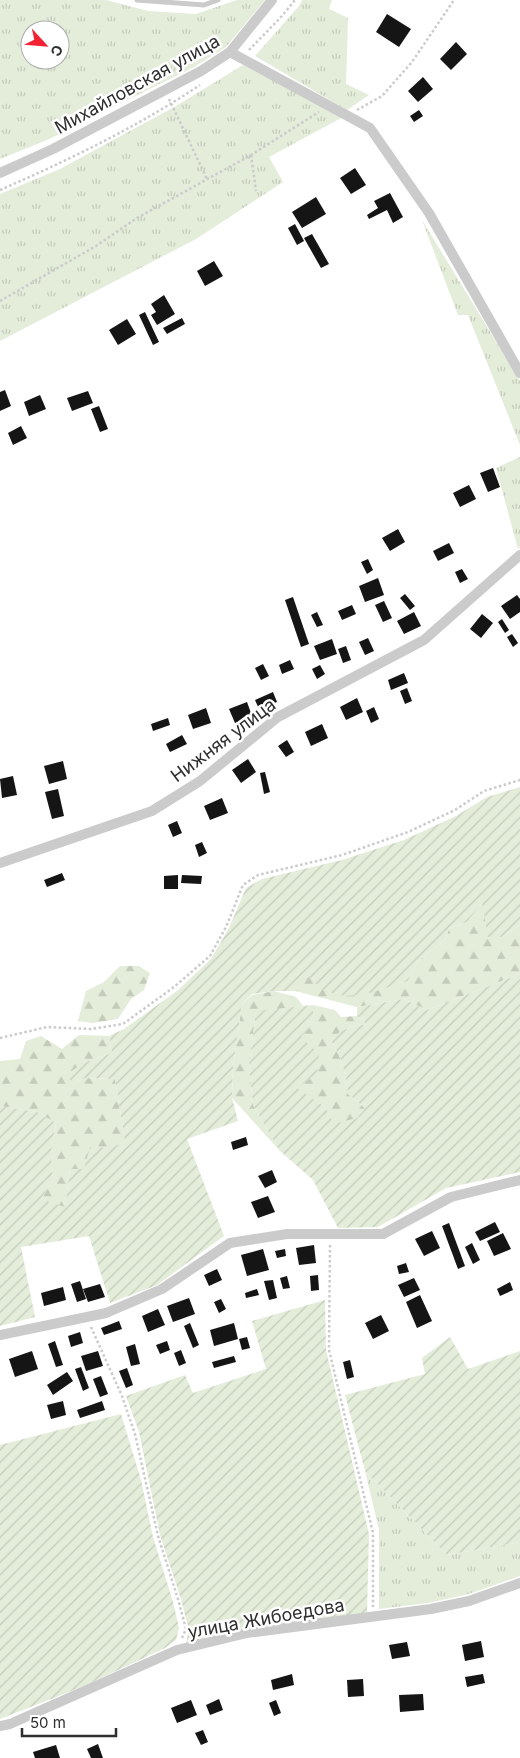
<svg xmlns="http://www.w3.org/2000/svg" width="520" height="1758" font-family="Inter,sans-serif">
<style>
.grass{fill:url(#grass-tufts);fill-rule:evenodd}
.forest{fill:url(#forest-firs)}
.garden{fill:url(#garden-furrows)}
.building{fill:#151515}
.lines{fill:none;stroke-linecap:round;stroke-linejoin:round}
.path{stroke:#cbcbcb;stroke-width:2.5;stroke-dasharray:2.5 2.5;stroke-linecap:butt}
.lane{stroke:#cbcbcb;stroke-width:5}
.street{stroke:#cbcbcb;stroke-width:10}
.labels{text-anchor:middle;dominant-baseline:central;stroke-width:5;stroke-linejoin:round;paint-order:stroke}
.street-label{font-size:18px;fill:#2e2e2e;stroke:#fff}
</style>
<defs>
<pattern id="grass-tufts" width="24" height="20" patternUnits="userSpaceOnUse" patternTransform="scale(1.25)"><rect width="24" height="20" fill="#e4ecda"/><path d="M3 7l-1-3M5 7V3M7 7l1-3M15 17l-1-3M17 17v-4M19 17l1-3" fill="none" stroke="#c4cbbb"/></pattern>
<pattern id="forest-firs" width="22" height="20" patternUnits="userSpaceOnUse" patternTransform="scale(1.25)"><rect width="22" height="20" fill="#e4ecda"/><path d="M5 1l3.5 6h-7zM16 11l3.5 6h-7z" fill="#c4cbbb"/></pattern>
<pattern id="garden-furrows" width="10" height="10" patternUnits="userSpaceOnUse" patternTransform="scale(1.25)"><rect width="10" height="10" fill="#e4ecda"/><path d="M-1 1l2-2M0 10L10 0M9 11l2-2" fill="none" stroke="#c4cbbb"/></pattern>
</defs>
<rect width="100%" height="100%" fill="#fff"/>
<g class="grass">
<path d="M0 0H106L148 11 196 14 237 0H265L226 47 194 67 47 140 0 159ZM30 30H60V60H30Z"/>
<path d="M302 0H332L329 9 348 18 346 84 369 95 347 110 255 56 299 6Z"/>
<path d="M243 65 343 117 269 157 283 182 196 239 0 341V194L60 169 176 106Z"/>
<path d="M422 220 520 381V445L468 315H458Z"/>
<path d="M520 457V547L518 549 496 468Z"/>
<path d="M365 1471 447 1555 520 1542V1576L469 1594 428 1603 379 1609V1530Z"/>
</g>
<g class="forest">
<path d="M482 903 502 937 520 925V974L427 1010 404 999 357 1007 295 991 309 975 320 987H385L408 981 417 962 445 940 449 928 467 922Z"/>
<path d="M120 966H139L150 973 144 990 131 999 118 1019 93 1023 78 1021 86 991 104 982Z"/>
<path d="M274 991 296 997 303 1006 256 1012 249 1066 253 1105 279 1150 232 1098 233 1067 242 1004 252 995Z"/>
<path d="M313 1005 335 1010 341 1017 357 1016 366 1024 342 1030 331 1040C343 1060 345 1072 348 1094L365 1108 357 1118 333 1125 325 1107 296 1088 317 1074 301 1037 314 1022Z"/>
<path d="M79 1035 109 1036 112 1053 83 1063 73 1083 85 1078 115 1079 125 1142 109 1148 84 1169H70L65 1208 41 1199 53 1180 51 1152 56 1123 37 1112 0 1106V1061L20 1059 26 1041 41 1036 62 1049Z"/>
</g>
<g class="garden">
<path d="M520 787V925L502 937H488L482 903 467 922 449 928 445 940 417 962 408 981C380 989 346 1006 320 987 316 984 312 979 309 976L295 991H274L252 994 242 1004 233 1067 232 1098 238 1121 187 1139 224 1236 157 1285 110 1303 89 1236 21 1247 35 1317 0 1326V1106L37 1112 56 1123 51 1152 53 1180 41 1199 65 1207 70 1169H84L90 1147 109 1148 125 1142 115 1079 85 1078 73 1083 66 1075 83 1063 112 1053 109 1036 124 1029 177 991 211 959 229 928 246 888 262 879 342 860 404 840 456 816 487 797Z"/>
<path d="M520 974V1172L446 1188 378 1227 338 1228 313 1180 279 1150 253 1105 249 1066 256 1011 313 1005 314 1022 301 1037 319 1054 317 1074 297 1088 325 1107 334 1124 357 1118 365 1108 348 1094C345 1072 343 1060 331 1040L342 1030 366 1024 357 1016V1007L404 999 427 1010Z"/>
<path d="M325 1300 326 1350 369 1534 367 1613 186 1643 189 1630 181 1599 160 1535 139 1432 126 1396 185 1375 193 1393 266 1369 252 1321Z"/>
<path d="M450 1337 468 1369 520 1351V1542L447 1555 365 1471 345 1395 425 1374 422 1358Z"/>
<path d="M121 1414 141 1480 153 1537 173 1602 179 1628 176 1640 165 1648 84 1686 0 1719V1445Z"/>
</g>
<g class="building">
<path d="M387 14 411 29 399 47 376 32Z"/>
<path d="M456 42 467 54 451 70 440 59Z"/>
<path d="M423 77 433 89 418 102 408 91Z"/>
<path d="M419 110 423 116 414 122 410 116Z"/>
<path d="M355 168 366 185 351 194 340 178Z"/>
<path d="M390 193 403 217 393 223 387 210 369 219 367 215 378 208 374 201Z"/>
<path d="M316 197 326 214 302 228 292 212Z"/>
<path d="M295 224 304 241 297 245 288 228Z"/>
<path d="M312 234 329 264 321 268 304 238Z"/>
<path d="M214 261 223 276 205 286 197 271Z"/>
<path d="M164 295 175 314 157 325 151 315 156 312 151 304Z"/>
<path d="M145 312 159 342 153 345 139 315Z"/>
<path d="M182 318 185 324 167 334 163 328Z"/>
<path d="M127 319 136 334 118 345 109 330Z"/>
<path d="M5 390 11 406 0 411V392Z"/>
<path d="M88 391 93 403 72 411 67 398Z"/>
<path d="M40 395 46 409 29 416 24 402Z"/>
<path d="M99 406 108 429 100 432 91 409Z"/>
<path d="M21 426 27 438 13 445 8 433Z"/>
<path d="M493 468 500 487 488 492 480 473Z"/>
<path d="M469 485 476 499 460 507 453 493Z"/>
<path d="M398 529 405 542 390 551 382 538Z"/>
<path d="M449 543 454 553 438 561 433 551Z"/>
<path d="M368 559 373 570 367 574 361 562Z"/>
<path d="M462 569 468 579 460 583 455 572Z"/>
<path d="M378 578 384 595 365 602 359 586Z"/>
<path d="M405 594 415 606 410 610 400 598Z"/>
<path d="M517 595 520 599V612L510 619 501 606Z"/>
<path d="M293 597 309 644 301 647 285 600Z"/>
<path d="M384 601 392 618 383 622 375 605Z"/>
<path d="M352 605 356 614 342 620 338 611Z"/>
<path d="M317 612 323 625 317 627 311 615Z"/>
<path d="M414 612 421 626 404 634 397 621Z"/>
<path d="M482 614 493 623 481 638 470 629Z"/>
<path d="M502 619 509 630 505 633 498 622Z"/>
<path d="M512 634 518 643 513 647 507 637Z"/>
<path d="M368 638 374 651 365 655 359 642Z"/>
<path d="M332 639 337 654 320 660 314 646Z"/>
<path d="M346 646 351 660 343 663 338 649Z"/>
<path d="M290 660 294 669 282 674 279 665Z"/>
<path d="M263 664 269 676 261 680 255 668Z"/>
<path d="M320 665 325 674 317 679 312 669Z"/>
<path d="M404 673 408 683 391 690 388 680Z"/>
<path d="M407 688 412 701 405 704 400 691Z"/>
<path d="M273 692 277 702 259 709 255 700Z"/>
<path d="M357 698 363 712 346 720 340 707Z"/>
<path d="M247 702 252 716 235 723 229 709Z"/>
<path d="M374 707 379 719 371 723 366 711Z"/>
<path d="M206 708 211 723 193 729 188 715Z"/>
<path d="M168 718 170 725 153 731 151 724Z"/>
<path d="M322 724 328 738 311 746 305 732Z"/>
<path d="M182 735 187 744 170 752 166 744Z"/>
<path d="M287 740 294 752 286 757 278 746Z"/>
<path d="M248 759 256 772 241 783 232 770Z"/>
<path d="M63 761 67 779 49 784 44 766Z"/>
<path d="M265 772 270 792 264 794 260 773Z"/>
<path d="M13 776 17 795 2 798 0 779Z"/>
<path d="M58 789 64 816 52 819 45 792Z"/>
<path d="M222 798 228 813 210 820 204 806Z"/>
<path d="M177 821 182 833 173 837 168 825Z"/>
<path d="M202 842 207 853 199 857 195 845Z"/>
<path d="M62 873 65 880 47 887 44 880Z"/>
<path d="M178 875V889H164V876Z"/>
<path d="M182 875 202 876 201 884 181 883Z"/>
<path d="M246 1137 248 1145 233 1150 231 1142Z"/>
<path d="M272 1170 277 1182 265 1188 258 1176Z"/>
<path d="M268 1196 275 1212 258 1218 251 1202Z"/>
<path d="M495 1222 500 1232 480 1241 475 1232Z"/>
<path d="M449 1223 465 1266 458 1269 442 1226Z"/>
<path d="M432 1231 440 1248 424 1256 415 1239Z"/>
<path d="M503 1233 511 1249 494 1256 487 1241Z"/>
<path d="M472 1243 480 1260 473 1264 465 1247Z"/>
<path d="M314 1245 316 1263 299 1265 296 1248Z"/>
<path d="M263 1249 269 1270 247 1276 241 1255Z"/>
<path d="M285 1249 286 1256 277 1258 275 1251Z"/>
<path d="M406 1263 409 1272 399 1274 397 1266Z"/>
<path d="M217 1269 222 1280 209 1286 204 1275Z"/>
<path d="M318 1275 319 1290 311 1291 310 1276Z"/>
<path d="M287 1276 290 1288 283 1289 280 1278Z"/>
<path d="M414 1278 420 1290 404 1297 398 1285Z"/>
<path d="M273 1280 277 1298 269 1300 264 1281Z"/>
<path d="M80 1281 86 1299 77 1302 71 1284Z"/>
<path d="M510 1282 513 1290 500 1296 497 1289Z"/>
<path d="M100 1284 105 1297 88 1302 83 1289Z"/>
<path d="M63 1287 66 1300 44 1306 41 1293Z"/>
<path d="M257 1289 259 1295 246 1298 245 1293Z"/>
<path d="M420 1295 432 1321 417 1328 406 1302Z"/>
<path d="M189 1298 195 1314 173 1322 167 1306Z"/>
<path d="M221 1299 226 1309 219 1313 214 1302Z"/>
<path d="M158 1309 165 1325 148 1332 142 1316Z"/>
<path d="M381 1315 389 1331 373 1339 365 1323Z"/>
<path d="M119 1321 122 1329 104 1335 101 1328Z"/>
<path d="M190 1323 199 1345 193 1348 184 1326Z"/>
<path d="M234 1323 238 1339 214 1346 210 1330Z"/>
<path d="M80 1332 83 1343 71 1347 68 1336Z"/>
<path d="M247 1337 250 1348 242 1350 239 1339Z"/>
<path d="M55 1341 63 1365 56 1367 48 1344Z"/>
<path d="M167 1341 170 1350 160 1354 156 1345Z"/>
<path d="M135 1344 140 1364 131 1366 126 1347Z"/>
<path d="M181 1350 186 1363 179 1366 174 1353Z"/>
<path d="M32 1351 38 1369 15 1377 9 1359Z"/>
<path d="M98 1351 103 1366 86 1371 81 1356Z"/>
<path d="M234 1356 236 1362 214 1368 212 1362Z"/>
<path d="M350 1360 354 1377 347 1379 343 1362Z"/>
<path d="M81 1367 89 1388 83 1391 75 1369Z"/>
<path d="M127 1368 133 1385 126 1388 119 1371Z"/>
<path d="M67 1372 73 1381 53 1395 47 1385Z"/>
<path d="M101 1376 108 1394 100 1397 93 1379Z"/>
<path d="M63 1401 66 1415 51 1419 47 1405Z"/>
<path d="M102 1401 105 1410 80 1418 77 1410Z"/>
<path d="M481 1641 484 1657 465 1661 462 1645Z"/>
<path d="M407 1642 410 1656 392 1659 389 1645Z"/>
<path d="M292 1674 294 1685 273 1690 271 1680Z"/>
<path d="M483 1674 485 1683 467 1687 465 1677Z"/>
<path d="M363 1679 364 1696 348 1697 347 1680Z"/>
<path d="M423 1694 424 1710 400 1712 399 1695Z"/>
<path d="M219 1699 223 1710 210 1715 206 1705Z"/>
<path d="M191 1700 197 1715 177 1723 171 1708Z"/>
<path d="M276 1700 281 1713 274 1716 269 1703Z"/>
<path d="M203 1730 208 1742 201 1745 195 1733Z"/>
<path d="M98 1744 103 1758H91L87 1749Z"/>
<path d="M56 1745 60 1758H35L33 1752Z"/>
</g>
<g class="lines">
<g class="path">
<path d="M249 50 282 16 295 0"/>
<path d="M169 99 207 179"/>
<path d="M357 110 382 96 412 62 454 0"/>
<path d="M251 155 256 191"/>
<path d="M0 190C69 160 137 127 200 85"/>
<path d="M0 301 96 246 137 218 251 155 319 112"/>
<path d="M0 1038 47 1027 91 1029 123 1024 174 987 210 956 226 927 243 885 258 875 342 855 408 832 455 810 484 791 520 780"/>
<path d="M330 1245 329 1350 373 1533V1607"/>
<path d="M91 1327 122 1396 135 1434 158 1536 178 1599 186 1629 182 1638"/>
</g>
<path class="lane" d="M137 0 204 5 218 0"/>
<g class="street">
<path d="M230 52 370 128 429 213 520 373"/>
<path d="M0 173 53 149 201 71 230 52 272 0"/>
<path d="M0 863 152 811 200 781 278 717 424 640 520 555"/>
<path d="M0 1335 106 1313 162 1289 230 1243 287 1234H383L451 1197 520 1180"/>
<path d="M0 1726 10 1724 177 1650 247 1633 431 1609 469 1601 520 1583"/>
</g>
</g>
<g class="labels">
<g class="street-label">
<text transform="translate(137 84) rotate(-29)">Михайловская улица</text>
<text transform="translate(223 740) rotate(-37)">Нижняя улица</text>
<text transform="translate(266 1618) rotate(-10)">улица Жибоедова</text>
</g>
</g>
<g transform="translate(45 45) rotate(116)"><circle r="24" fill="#ffffff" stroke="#ababab"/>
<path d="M0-4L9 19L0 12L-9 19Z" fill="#f22232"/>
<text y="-8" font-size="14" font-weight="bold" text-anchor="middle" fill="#2e2e2e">С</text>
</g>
<path d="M22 1728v8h94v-8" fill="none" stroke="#2e2e2e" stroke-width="2.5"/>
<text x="30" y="1728" font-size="15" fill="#2e2e2e" stroke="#ffffff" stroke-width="4" paint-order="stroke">50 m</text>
</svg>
